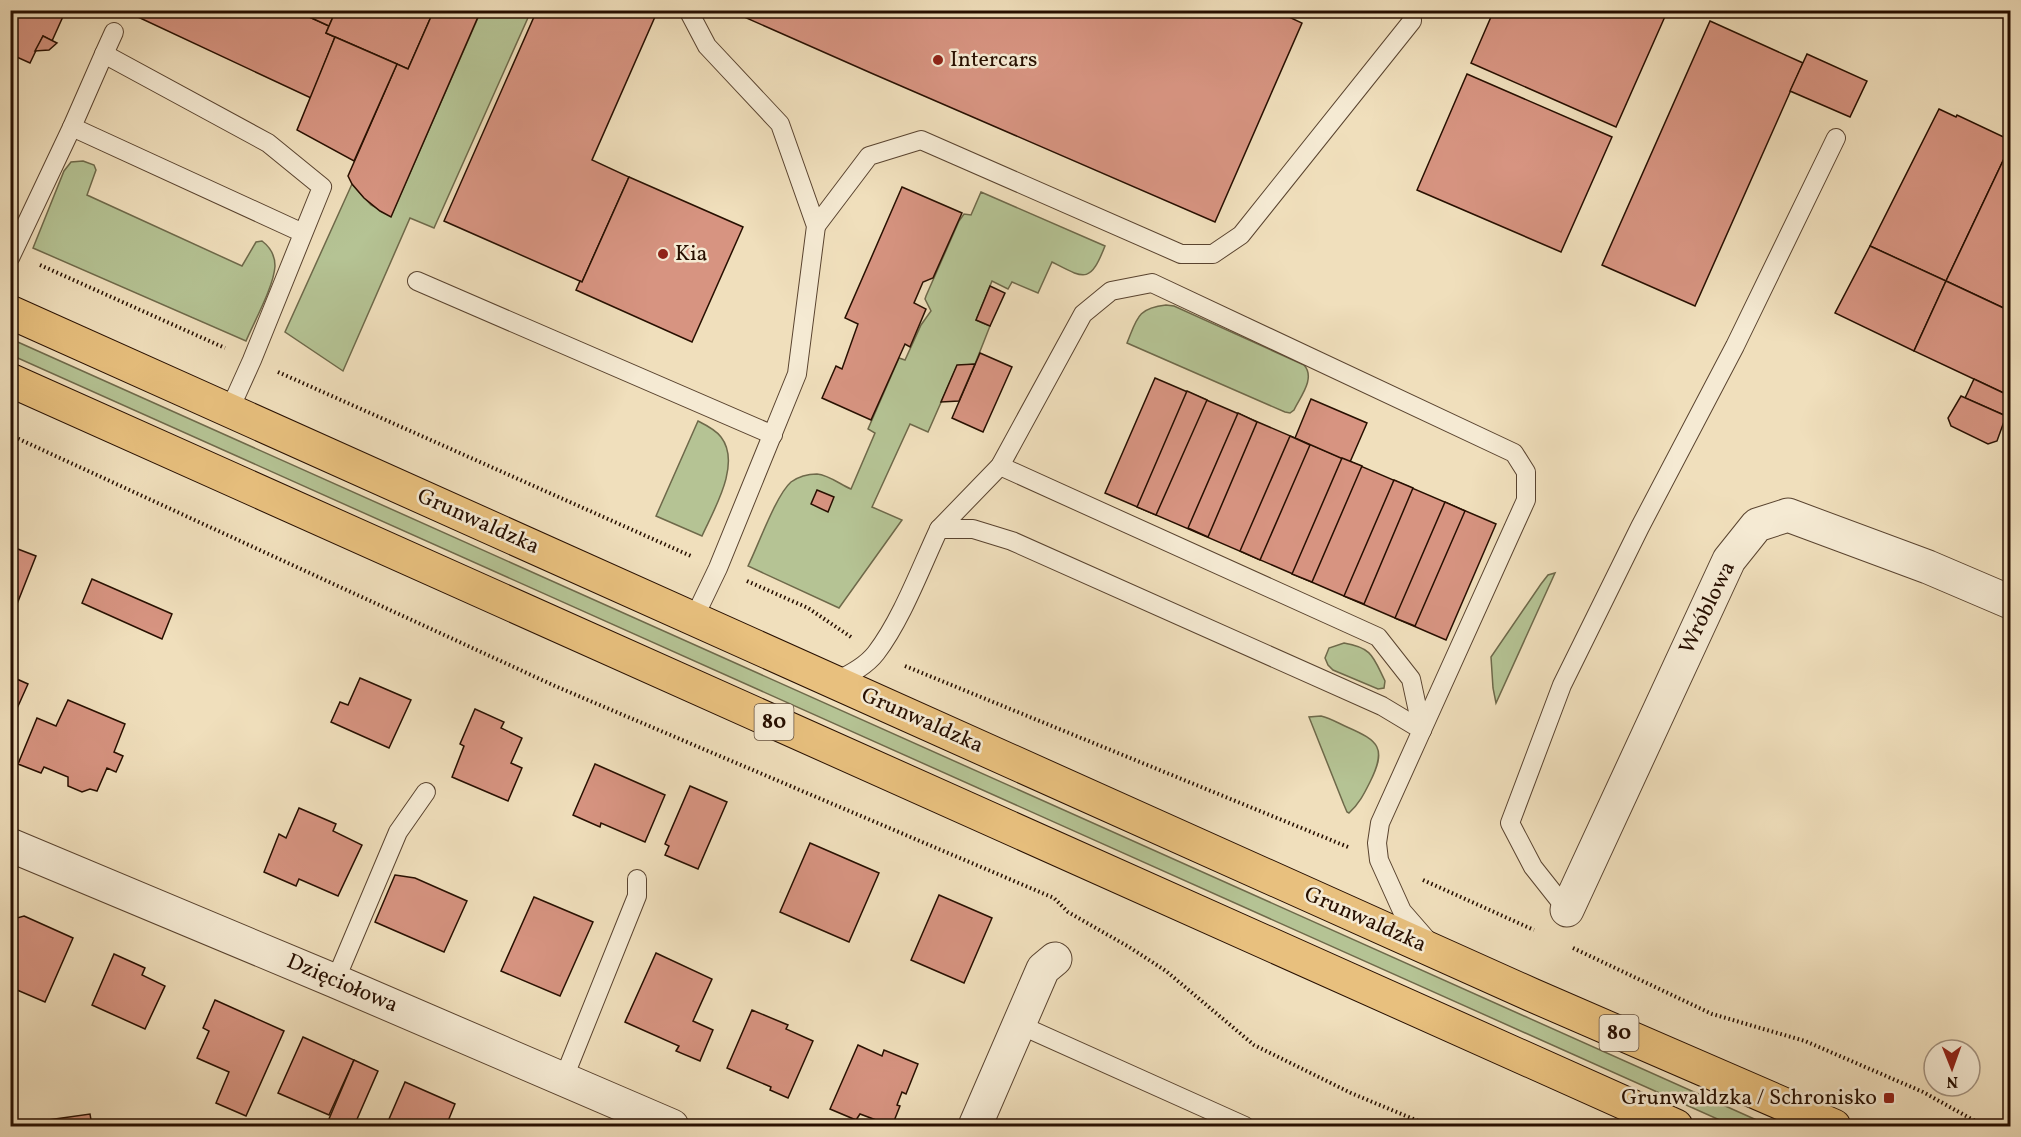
<svg xmlns="http://www.w3.org/2000/svg" width="2021" height="1137" font-family="Vollkorn,serif">
<style>
.green{fill:#b5c394;stroke:#6e694a;stroke-width:1.5}
.building{fill:#d79481;stroke:#270f00;stroke-width:1.5}
.lines{fill:none;stroke-linecap:round;stroke-linejoin:round}
.service-casing{stroke:#59432f;stroke-width:20}
.minor-casing{stroke:#59432f;stroke-width:35}
.primary-casing{stroke:#270f00;stroke-width:35}
.path{stroke:#270f00;stroke-width:4;stroke-dasharray:1.5 3;stroke-linecap:butt}
.service{stroke:#f5ead3;stroke-width:18}
.minor{stroke:#f5ead3;stroke-width:33}
.primary{stroke:#e8c07e;stroke-width:33}
.poi-dot{fill:#8f2418;stroke:#f5ead3;stroke-width:2}
.labels{text-anchor:middle;dominant-baseline:central;stroke-width:5;stroke-linejoin:round;paint-order:stroke}
.shield{fill:#f5ead3;stroke:#65513f;stroke-width:1.5}
.shield-label{font-size:21px;font-weight:bold;fill:#270f00}
.poi-label{font-size:22px;fill:#270f00;stroke:#f5ead3;text-anchor:start}
.street-label{font-size:22px;fill:#270f00;stroke:#f5ead3}
</style>
<rect width="100%" height="100%" fill="#f0dfbc"/>
<filter id="stains"><feTurbulence type="fractalNoise" baseFrequency=".00333" numOctaves="4"/><feColorMatrix values="0 0 0 0 .2 0 0 0 0 .09 0 0 0 0 .02 0 0 0 .5 -.17"/></filter>
<radialGradient id="worn" r=".72"><stop offset=".6" stop-color="#630" stop-opacity="0"/><stop offset="1" stop-color="#630" stop-opacity=".3"/></radialGradient>
<g class="green">
<path d="M481 11H531L434 228 410 218 343 371 285 332 352 184 371 205 391 216Z"/>
<path d="M83 161 94 165 96 170 87 195 242 266 256 242 262 241C270 247 275 256 275 266 274 286 254 322 246 341L33 248 64 171 71 162Z"/>
<path d="M981 192 1105 246C1090 284 1085 279 1052 262L1038 293 1012 282 1008 289 992 281 976 320 990 326 975 364 957 366 928 432 910 424 872 507 902 520 839 608 748 566C758 546 776 495 791 482 798 477 808 474 817 474 829 475 841 485 851 489L875 433 868 429 899 358 905 360 921 325 931 311 925 299 926 296 959 221 964 214 971 215Z"/>
<path d="M1166 305 1174 306 1304 365C1316 378 1300 397 1294 410L1290 413 1285 412 1127 343C1137 319 1137 308 1166 305Z"/>
<path d="M11 339 1770 1126H1733L11 355Z"/>
<path d="M698 421C706 425 716 430 721 437 742 464 713 511 702 536L656 516Z"/>
<path d="M1555 573 1496 703 1493 688 1491 657 1541 584 1548 575Z"/>
<path d="M1344 643C1373 648 1373 657 1385 681L1384 688 1378 689 1333 670 1328 665 1325 658 1329 648Z"/>
<path d="M1321 716C1330 718 1338 723 1347 727 1379 741 1387 748 1370 782 1364 794 1359 804 1349 813L1347 812 1344 805 1309 717Z"/>
</g>
<g class="building">
<path d="M62 10 65 12 52 41 43 36 30 63 10 54 11 10Z"/>
<path d="M123 10H294L329 26 326 33 335 37 311 98Z"/>
<path d="M294 10H336L329 26Z"/>
<path d="M336 10H434L408 69 326 33Z"/>
<path d="M434 10H481L391 217 380 211 364 198 352 184 348 176 397 64 408 69Z"/>
<path d="M537 10H658L592 160 629 177 582 282 444 221Z"/>
<path d="M733 10H1274L1302 23 1215 222 871 73 735 13Z"/>
<path d="M1494 10H1662L1667 12 1616 127 1471 63Z"/>
<path d="M1710 21 1803 63 1695 306 1602 265Z"/>
<path d="M43 36 57 43 49 50 35 51Z"/>
<path d="M335 37 397 64 354 161 297 130Z"/>
<path d="M1807 54 1867 81 1850 117 1790 91Z"/>
<path d="M1467 74 1612 137 1561 252 1417 190Z"/>
<path d="M1939 109 1956 117 1957 115 2010 140V146L1946 281 1870 246Z"/>
<path d="M2010 146V311L1946 281Z"/>
<path d="M629 177 743 227 692 342 576 290 580 281 582 282Z"/>
<path d="M902 187 962 213 933 278 923 282 914 303 926 309 910 347 905 344 871 420 822 398 836 366 842 369 858 324 845 318Z"/>
<path d="M1870 246 1946 281 1914 351 1835 313Z"/>
<path d="M1946 281 2010 311V396L1914 351Z"/>
<path d="M990 286 1005 293 990 326 976 320Z"/>
<path d="M980 353 1012 367 983 432 952 418Z"/>
<path d="M975 364 959 401 941 402 957 365Z"/>
<path d="M1155 378 1496 524 1446 640 1105 493Z"/>
<path d="M1974 379 2010 396V407L2006 416 1965 398Z"/>
<path d="M1187 391 1207 400 1156 515 1137 507Z"/>
<path d="M1961 396 2006 416 1997 441 1988 444 1951 426 1948 418Z"/>
<path d="M1311 399 1367 423 1350 462 1295 438Z"/>
<path d="M1238 413 1257 422 1208 537 1188 528Z"/>
<path d="M1290 436 1310 445 1260 560 1240 551Z"/>
<path d="M1342 458 1362 466 1312 582 1292 574Z"/>
<path d="M1394 480 1413 488 1364 604 1344 596Z"/>
<path d="M817 490 834 497 828 512 811 504Z"/>
<path d="M1445 502 1465 511 1415 626 1395 618Z"/>
<path d="M10 546 36 556 17 604 10 601Z"/>
<path d="M92 579 172 614 162 639 82 603Z"/>
<path d="M10 676 28 684 10 724Z"/>
<path d="M360 678 411 700 389 748 331 722 340 702 348 705Z"/>
<path d="M68 700 125 724 114 752 123 756 116 772 107 768 97 791 90 789 82 792 68 786V777L44 767 41 773 18 764 37 718 56 726Z"/>
<path d="M475 709 504 722 501 728 522 738 511 763 522 768 508 801 452 777 464 746 460 744Z"/>
<path d="M595 764 665 795 645 842 601 823 600 827 573 815Z"/>
<path d="M690 786 727 802 698 869 665 855 669 846 665 844Z"/>
<path d="M299 808 336 824 333 831 362 845 338 896 299 879 296 886 264 872 279 834 286 838Z"/>
<path d="M810 843 879 873 849 942 780 912Z"/>
<path d="M395 875 415 878 467 901 444 952 375 922Z"/>
<path d="M939 895 992 918 964 983 911 960Z"/>
<path d="M534 897 593 922 560 996 501 971Z"/>
<path d="M24 916 73 938 45 1002 10 987V920Z"/>
<path d="M656 953 712 979 693 1021 713 1030 700 1061 676 1051 679 1046 625 1022Z"/>
<path d="M114 954 145 968 142 975 165 986 145 1029 92 1005Z"/>
<path d="M215 1000 284 1031 246 1116 216 1103 229 1072 197 1058 209 1031 203 1028Z"/>
<path d="M752 1010 788 1025 786 1029 813 1041 788 1098 770 1090 771 1087 727 1068Z"/>
<path d="M303 1037 354 1060 329 1115 278 1093Z"/>
<path d="M858 1045 882 1056 884 1050 918 1064 906 1094 902 1092 897 1105 900 1106 892 1126 860 1114 856 1120 830 1109Z"/>
<path d="M354 1060 378 1071 354 1126H326Z"/>
<path d="M405 1082 455 1104 446 1126H386Z"/>
<path d="M90 1114 92 1126H34V1122Z"/>
</g>
<g class="lines">
<defs>
<g id="service">
<path d="M688 10 707 46 780 124 816 226 797 374 718 568 694 618"/>
<path d="M104 54 114 32"/>
<path d="M816 226 869 156 921 140 1181 254H1213L1241 235 1412 21 1411 10"/>
<path d="M10 258 72 127"/>
<path d="M417 281 773 435"/>
<path d="M229 411 252 360 322 187 268 143 104 54 72 127 303 233"/>
<path d="M1000 466 1378 637 1411 679 1422 730"/>
<path d="M939 529 1000 466 1083 314 1111 291 1152 283 1514 453 1526 472V500L1422 730"/>
<path d="M835 682C850 674 866 666 876 653 902 619 921 567 939 529H973L1012 541 1382 706 1422 730 1380 823 1377 843 1379 860 1402 911 1429 942"/>
<path d="M1567 910 1533 867 1510 823 1562 685 1640 527 1735 346 1836 138"/>
<path d="M335 981 398 832 426 792"/>
<path d="M1020 1025 1245 1126"/>
<path d="M563 1080 637 896V879"/>
</g>
<g id="minor">
<path d="M10 845 335 981 672 1126"/>
<path d="M1567 910 1729 560 1757 525 1788 515 1928 567 2010 602"/>
<path d="M975 1126 1043 969 1055 959"/>
</g>
<g id="primary">
<path d="M10 312 1532 995 1834 1126"/>
<path d="M10 380 1676 1126"/>
</g>
</defs>
<use href="#service" class="service-casing"/>
<use href="#minor" class="minor-casing"/>
<use href="#primary" class="primary-casing"/>
<g class="path">
<path d="M40 265 225 348"/>
<path d="M278 372 691 556"/>
<path d="M10 435 555 686 1054 898 1068 912 1129 947 1166 971 1254 1045 1351 1093 1430 1126"/>
<path d="M747 581 808 608 851 637"/>
<path d="M905 666 1348 847"/>
<path d="M1423 880 1534 930"/>
<path d="M1573 948 1712 1014 1805 1041 1923 1092 1984 1126"/>
</g>
<use href="#service" class="service"/>
<use href="#minor" class="minor"/>
<use href="#primary" class="primary"/>
</g>
<g class="poi-dot">
<circle cx="938" cy="60" r="6"/>
<circle cx="663" cy="254" r="6"/>
<rect x="1883" y="1092" width="12" height="12" rx="3"/>
</g>
<g class="labels">
<g class="shield">
<rect x="754.5" y="704" width="39" height="36" rx="4.5"/>
<rect x="1599.5" y="1015" width="39" height="36" rx="4.5"/>
</g>
<g class="shield-label">
<text x="774" y="722">80</text>
<text x="1619" y="1033">80</text>
</g>
<g class="poi-label">
<text x="950" y="60">Intercars</text>
<text x="675" y="254">Kia</text>
<text x="1877" y="1098" text-anchor="end">Grunwaldzka / Schronisko</text>
</g>
<g class="street-label">
<text transform="translate(478 522) rotate(24)">Grunwaldzka</text>
<text transform="translate(1708 608) rotate(-64)">Wróblowa</text>
<text transform="translate(922 721) rotate(24)">Grunwaldzka</text>
<text transform="translate(1365 920) rotate(24)">Grunwaldzka</text>
<text transform="translate(342 984) rotate(23)">Dzięciołowa</text>
</g>
</g>
<rect width="2021" height="1137" fill="none" stroke="#f0dfbc" stroke-width="36"/>
<rect x="12" y="12" width="1997" height="1113" fill="none" stroke="#270f00" stroke-width="3"/>
<rect x="18" y="18" width="1985" height="1101" fill="none" stroke="#270f00" stroke-width="1.5"/>
<g transform="translate(1952 1068) rotate(179)"><circle r="28" fill="#f5ead3" stroke="#a3927f" stroke-width="1.5"/>
<path d="M0-4.5L10 22L0 15L-10 22Z" fill="#8f2418"/>
<text y="-9" font-size="16" font-weight="bold" text-anchor="middle" fill="#270f00">N</text>
</g>
<rect width="100%" height="100%" filter="url(#stains)"/>
<rect width="100%" height="100%" fill="url(#worn)"/>
</svg>
